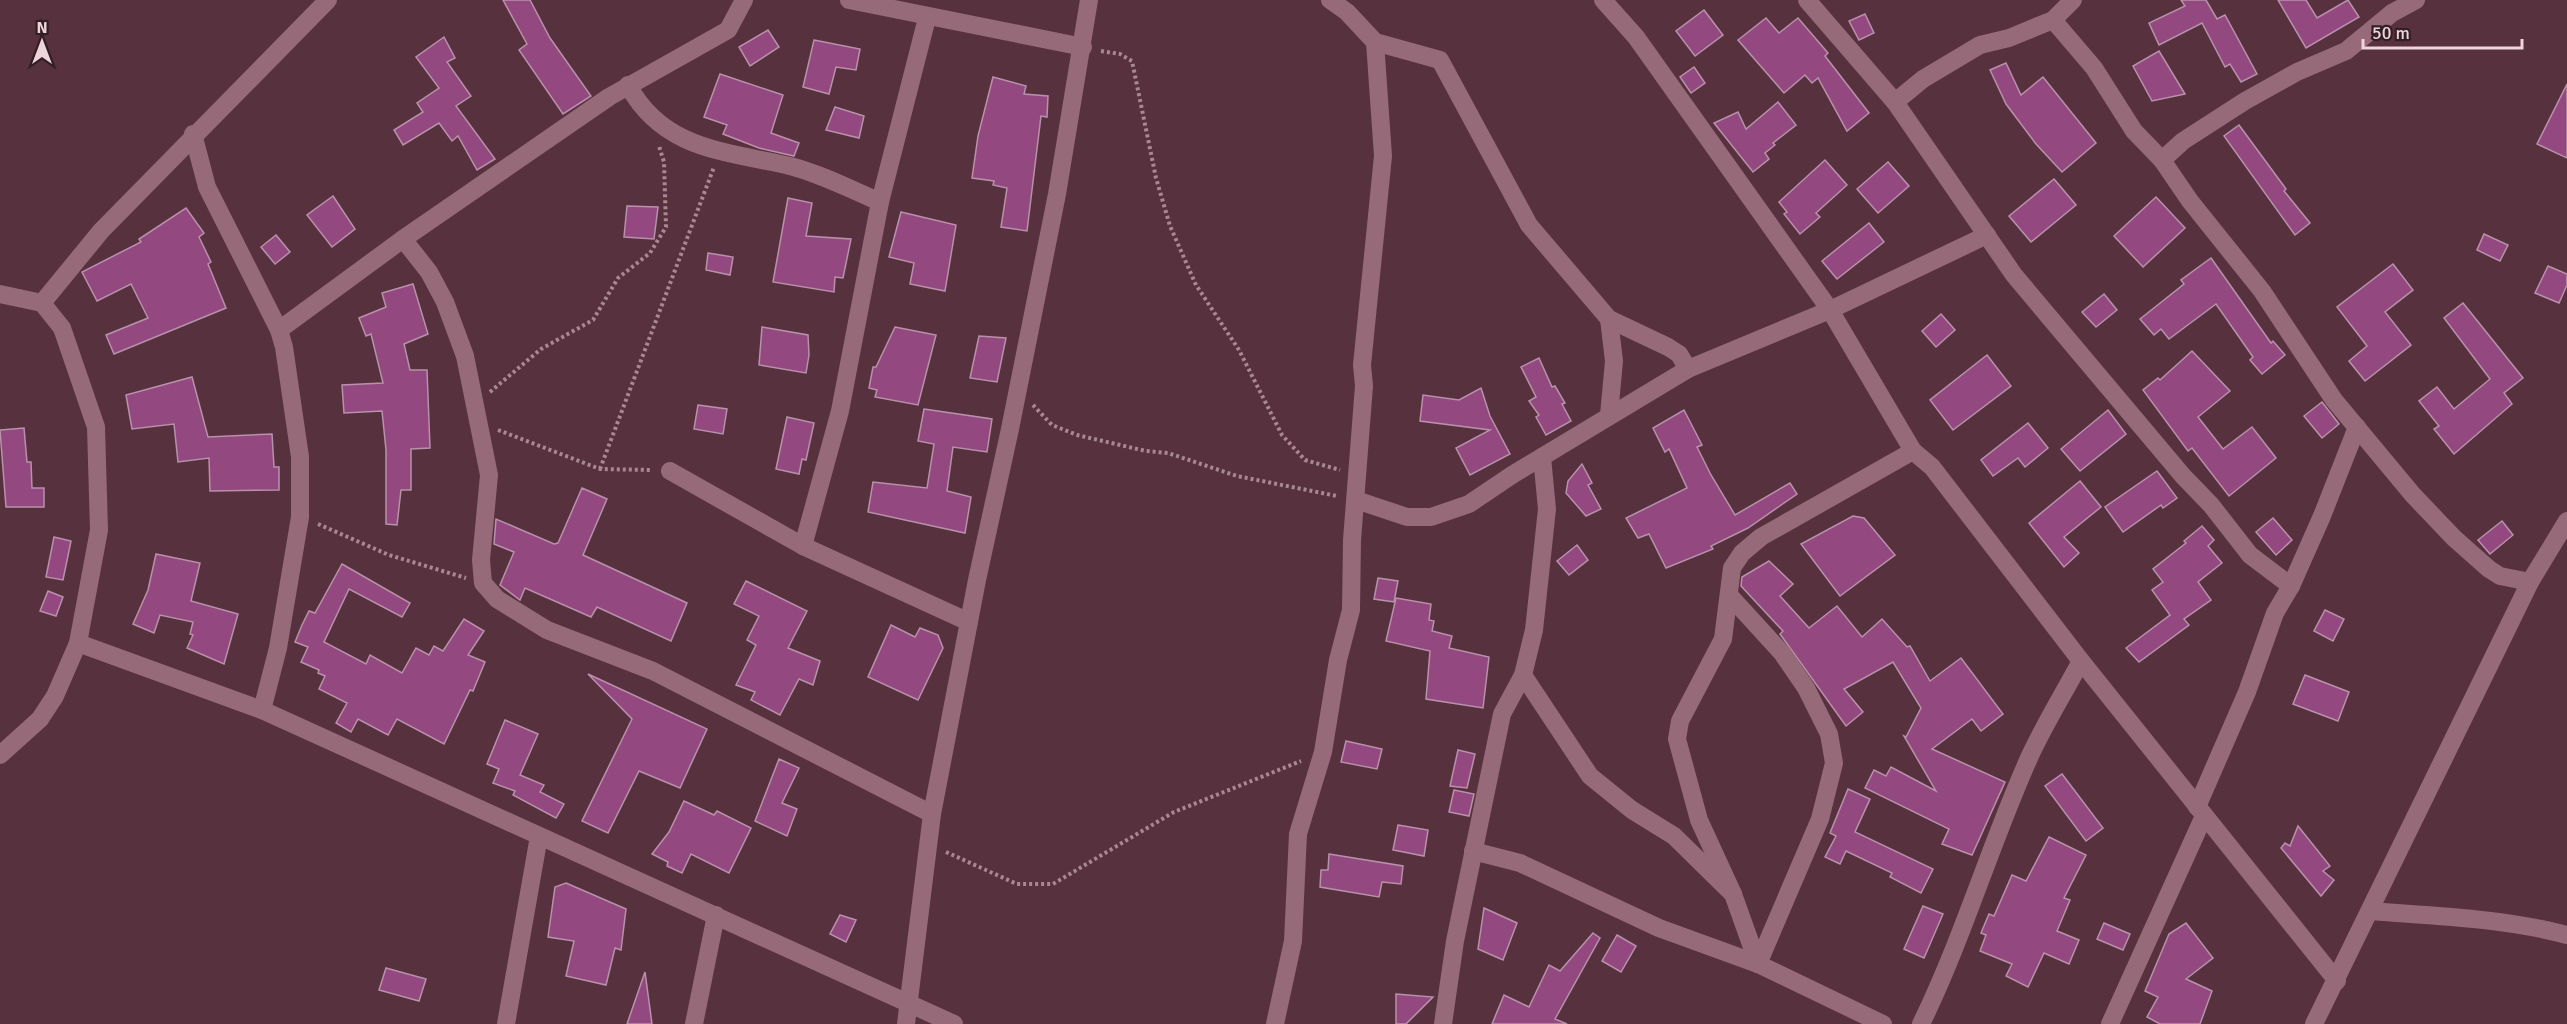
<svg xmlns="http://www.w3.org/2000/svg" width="2567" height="1024" font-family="Signika,sans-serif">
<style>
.building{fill:#944880;stroke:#b891ab;stroke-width:1.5}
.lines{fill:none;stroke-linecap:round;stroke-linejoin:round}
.path{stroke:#a88892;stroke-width:4;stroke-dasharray:3 3;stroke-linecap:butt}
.street{stroke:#966a78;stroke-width:18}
</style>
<rect width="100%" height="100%" fill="#58313e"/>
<g class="building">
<path d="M503 0H530L550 38 591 96 563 114 519 50 527 44Z"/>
<path d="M2181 0H2206L2217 19 2225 15 2257 74 2241 82 2230 64 2225 67 2202 23 2159 45 2149 23 2185 6Z"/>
<path d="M2278 0H2306L2317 18 2348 0 2359 17 2306 48Z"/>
<path d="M1704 10 1723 35 1695 56 1676 31Z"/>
<path d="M1865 14 1874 33 1859 40 1849 21Z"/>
<path d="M1766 18 1779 33 1798 18 1828 53 1825 56 1869 113 1847 131 1818 78 1812 83 1805 75 1784 93 1738 40Z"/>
<path d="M768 30 779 47 750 66 739 47Z"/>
<path d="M444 37 455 58 447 62 471 96 456 106 495 159 477 170 458 136 452 141 439 123 403 145 394 130 423 112 417 103 439 88 416 57Z"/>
<path d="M814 40 860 49 856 70 836 67 829 94 803 87Z"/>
<path d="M2159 51 2185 94 2152 101 2133 66Z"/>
<path d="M2006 63 2021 95 2043 77 2096 143 2062 172 2036 144 2006 104 1990 70Z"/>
<path d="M1694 67 1705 83 1691 93 1680 77Z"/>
<path d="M720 74 783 95 771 133 799 143 794 156 759 148 723 134 727 125 704 117Z"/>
<path d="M993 77 1026 86 1024 94 1048 96 1047 117 1041 116 1027 231 1001 227 1007 188 993 185 994 181 972 178 978 136Z"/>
<path d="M2567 84V158L2537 144Z"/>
<path d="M1778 102 1796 125 1773 143 1775 145 1765 153 1769 159 1753 172 1714 123 1738 112 1746 129Z"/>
<path d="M835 107 864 116 859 138 826 130Z"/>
<path d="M2239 125 2286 189 2284 191 2310 223 2295 235 2224 136Z"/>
<path d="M1825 160 1847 185 1816 213 1820 217 1800 234 1784 214 1787 212 1779 202Z"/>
<path d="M1888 162 1909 186 1878 213 1857 189Z"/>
<path d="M2054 179 2076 205 2031 242 2009 216Z"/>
<path d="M333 196 355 229 332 247 307 215Z"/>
<path d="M2156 197 2185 228 2143 267 2114 236Z"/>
<path d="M788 198 812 203 806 236 851 239 843 278 835 277 834 292 773 282Z"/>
<path d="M627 206 658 207 654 239 624 237Z"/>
<path d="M186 208 204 233 199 237 211 262 208 264 226 308 114 354 106 335 148 318 131 284 97 301 82 272 141 242 139 239Z"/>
<path d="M901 212 956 225 945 291 910 284 914 263 889 257Z"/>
<path d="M1869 223 1884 242 1837 279 1822 261Z"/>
<path d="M2484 234 2508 245 2500 261 2477 250Z"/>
<path d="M276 235 290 252 275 264 261 247Z"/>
<path d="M708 253 733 257 730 275 706 270Z"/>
<path d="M2211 258 2271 343 2273 341 2285 355 2262 374 2250 360 2253 357 2216 304 2169 339 2161 329 2154 335 2140 319 2184 284 2181 280Z"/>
<path d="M2393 264 2413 290 2385 312 2411 345 2365 381 2349 361 2367 346 2337 307Z"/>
<path d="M2548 266 2567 274V285L2559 303 2535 293Z"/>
<path d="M413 284 428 334 404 344 410 370H427L430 448 411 449V490H401L397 525 386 524V450L382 411 344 413 342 385 383 383 371 334 366 336 359 318 386 307 382 293Z"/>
<path d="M2104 294 2117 310 2096 327 2082 312Z"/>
<path d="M2463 303 2523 378 2504 393 2512 404 2454 454 2434 429 2439 426 2419 401 2437 387 2454 409 2490 379 2444 318Z"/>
<path d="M1941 314 1955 330 1936 347 1922 331Z"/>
<path d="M762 327 808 335 809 355 806 373 759 365Z"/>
<path d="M895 327 936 335 918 405 875 397 877 390 869 388 873 367H876Z"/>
<path d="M979 336 1006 338 997 382 970 378Z"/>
<path d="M2192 351 2230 391 2198 417 2223 449 2252 427 2276 458 2229 496 2192 448 2188 451 2143 390 2158 378 2160 380Z"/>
<path d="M1987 355 2011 386 1953 430 1930 400Z"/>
<path d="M1539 358 1552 387 1555 386 1565 403 1562 404 1571 421 1546 435 1536 417 1539 415 1529 401 1536 397 1521 367Z"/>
<path d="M192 377 208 437 272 434 274 467H279V490L210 491 209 458 178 462 174 424 132 429 126 395Z"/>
<path d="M1481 388 1490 416 1510 454 1470 475 1456 448 1490 430 1420 421 1423 395 1459 400Z"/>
<path d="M2322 402 2339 424 2322 438 2304 416Z"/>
<path d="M698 405 727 409 723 434 694 429Z"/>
<path d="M924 409 992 419 987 452 953 447 947 491 971 497 965 533 868 512 873 482 927 488 934 444 918 441Z"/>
<path d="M1684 410 1702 445 1697 447 1711 475 1735 515 1790 483 1797 494 1748 528 1711 546 1713 549 1666 568 1649 534 1638 538 1626 518 1687 488 1669 449 1665 452 1653 428Z"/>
<path d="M2108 410 2126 434 2080 471 2061 449Z"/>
<path d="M787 417 814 423 806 460 802 459 799 474 776 469Z"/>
<path d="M2028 423 2048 448 2025 467 2018 458 1993 476 1981 460Z"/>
<path d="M24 428 27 462H31L32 488H44V507H6L0 430Z"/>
<path d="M1582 464 1592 483 1588 485 1601 509 1586 516 1566 493 1568 481Z"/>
<path d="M2157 471 2177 498 2163 508 2161 505 2123 532 2105 507Z"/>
<path d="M2080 481 2101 507 2064 537 2079 553 2064 567 2029 523Z"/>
<path d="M582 488 607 499 583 555 687 603 671 641 597 607 591 617 525 588 520 600 500 585 514 552 494 544 496 519 554 544 558 543Z"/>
<path d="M1853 516 1864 518 1895 555 1840 596 1801 544Z"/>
<path d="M2273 518 2292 540 2276 555 2256 532Z"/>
<path d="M2502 521 2513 535 2490 554 2478 540Z"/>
<path d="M2202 526 2214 540 2208 546 2222 563 2198 582 2211 600 2184 619 2189 625 2139 662 2126 648 2170 615 2152 590 2163 582 2153 569 2186 543 2184 541Z"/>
<path d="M54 537 71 541 63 580 46 577Z"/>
<path d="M1577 545 1588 560 1569 575 1557 561Z"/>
<path d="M156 554 200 563 191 601 238 614 224 664 187 648 193 635 190 634 193 622 160 615 154 633 133 624 148 590Z"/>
<path d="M1769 561 1793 584 1780 596 1809 628 1837 606 1862 637 1882 619 1907 647 1910 646 1930 681 1961 658 2003 714 1981 731 1972 719 1932 749 2005 782 1972 855 1942 844 1949 829 1865 788 1874 770 1886 776 1891 767 1936 791 1904 736 1906 737 1921 708 1893 662 1844 689 1863 712 1846 726 1780 634 1783 631 1741 586 1742 577Z"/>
<path d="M342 564 410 603 402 617 349 589 324 642 366 664 370 655 402 673 416 648 429 655 434 646 443 651 464 619 484 631 468 655 485 662 473 691 470 690 444 744 397 719 388 735 358 719 351 732 336 723 347 703 319 689 325 676 318 673 319 670 301 662 308 647 295 642 302 625 309 611 315 613Z"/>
<path d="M1378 578 1398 581 1394 602 1374 599Z"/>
<path d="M746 581 807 611 788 648 820 661 813 685 799 679 780 715 751 700 755 692 736 685 756 645 747 640 759 616 734 604Z"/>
<path d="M48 591 63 597 56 616 40 611Z"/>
<path d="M1396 598 1431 604 1429 620 1434 621 1432 631 1452 636 1449 648 1489 657 1483 708 1426 699 1430 651 1386 641Z"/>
<path d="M2325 610 2344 619 2333 641 2314 631Z"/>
<path d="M891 625 915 637 920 628 938 635 943 648 918 700 868 677Z"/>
<path d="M588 674 707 729 680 788 639 771 608 833 582 821 632 719Z"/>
<path d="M2305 675 2349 692 2338 721 2293 704Z"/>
<path d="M505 720 538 734 520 775 544 785 540 792 564 804 556 818 513 795 515 791 493 783 499 769 487 764Z"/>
<path d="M1346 741 1382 749 1377 769 1341 762Z"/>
<path d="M1458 750 1475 754 1467 788 1450 786Z"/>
<path d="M779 759 799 768 782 803 797 809 787 836 755 821Z"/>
<path d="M2062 774 2103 828 2086 841 2045 786Z"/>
<path d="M1848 789 1870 799 1855 832 1933 869 1921 893 1890 877 1892 873 1846 851 1840 864 1825 857 1836 836 1830 833Z"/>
<path d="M1454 790 1474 794 1469 816 1449 812Z"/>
<path d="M684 801 714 815 717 811 751 828 729 873 691 854 682 873 667 866 668 862 652 854 669 832Z"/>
<path d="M1398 825 1428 830 1424 856 1393 850Z"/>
<path d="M2298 826 2330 866 2323 871 2334 880 2321 896 2281 848 2285 843 2290 846Z"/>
<path d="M2049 837 2086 855 2064 898 2070 900 2057 931 2079 940 2069 964 2044 953 2028 987 2006 976 2012 964 1980 951 1986 935 1981 933 1989 914 1994 916 2012 875 2026 881Z"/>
<path d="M1329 854 1403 866 1401 884 1382 882 1379 897 1320 887 1321 870H1328Z"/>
<path d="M566 883 626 909 621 950 615 948 606 985 566 976 574 941 548 937 555 887Z"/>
<path d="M1923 906 1943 914 1924 958 1904 949Z"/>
<path d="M1484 908 1517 923 1503 960 1478 949Z"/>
<path d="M840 915 856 920 846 942 830 934Z"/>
<path d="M2104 923 2130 934 2123 950 2097 939Z"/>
<path d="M2186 923 2213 958 2186 979 2212 991 2200 1024H2160L2147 1017 2158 997 2145 991 2169 934Z"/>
<path d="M1593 933 1600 938 1555 1019 1567 1024H1492L1504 995 1529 1007 1549 965 1560 971Z"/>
<path d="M1617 935 1636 946 1621 972 1602 961Z"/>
<path d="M386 968 426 979 419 1001 379 990Z"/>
<path d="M645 972 652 1024H627Z"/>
<path d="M1396 994 1433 997 1406 1024H1396Z"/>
</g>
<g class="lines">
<g class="path">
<path d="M1101 51 1120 54 1132 61 1156 178 1170 226 1196 285 1239 350 1282 435 1305 460 1340 470"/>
<path d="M490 392 541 349 593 320 618 278 650 253 666 227 664 162 659 146"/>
<path d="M1033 405 1052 425 1077 435 1146 451 1168 453 1237 476 1337 496"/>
<path d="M498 430 600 469 651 470"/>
<path d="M600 469 714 167"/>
<path d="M318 524 389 555 466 578"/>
<path d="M946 852 1017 884H1053L1174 812 1301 761"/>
</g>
<g class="street">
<path d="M849 0 1083 47"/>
<path d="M1330 0 1347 12 1375 42 1440 60 1529 225 1609 319 1668 347 1679 354 1688 369"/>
<path d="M1603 0 1636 37 1830 310 1913 451 1932 467 2081 661 2337 981"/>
<path d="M1807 0 1895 102 2014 275 2183 476 2211 505 2250 555 2291 586"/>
<path d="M2053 20 2094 68 2134 131 2162 160 2190 201 2262 291 2334 400 2413 495 2454 538 2489 569 2500 576 2530 582"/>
<path d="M628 85C663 150 725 151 790 166 821 174 850 189 880 202"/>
<path d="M1895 102 1923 79 1980 45 2009 38 2053 20 2073 0"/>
<path d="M193 134 207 187 279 330 284 347 300 457V517L278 648 262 710"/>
<path d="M2162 160 2183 141 2245 101 2297 72 2346 51 2392 13 2416 0"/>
<path d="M403 239 429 272 445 302 465 356 489 475 481 560 483 583 497 599 547 630 653 671 932 814"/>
<path d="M0 294 42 303 62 328 96 427 99 530 78 643 55 696 40 719 0 755"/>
<path d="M42 303 101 231 328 0"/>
<path d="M1609 319 1614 361 1609 415"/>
<path d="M279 330 403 239 609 97 728 30 744 0"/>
<path d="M670 471 803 546 969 622"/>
<path d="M1356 500 1407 517H1431L1469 504 1512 475 1688 369 1830 310 1987 235"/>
<path d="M803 546 840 411 880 202 927 18"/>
<path d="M1729 595 1782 653 1806 688 1829 734 1834 763 1820 819 1758 964"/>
<path d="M78 643 262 710 954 1024"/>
<path d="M1523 675 1590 776 1632 810 1674 836 1733 894 1758 964"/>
<path d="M2197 807 2247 692 2275 613 2291 586 2322 516 2357 427"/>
<path d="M1473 851 1520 863 1659 928 1758 964 1883 1024"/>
<path d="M1733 894 1699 820 1677 739 1680 721 1723 639 1732 568 1742 553 1761 537 1913 451"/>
<path d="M2370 911C2435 916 2503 918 2567 935"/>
<path d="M506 1024 539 836"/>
<path d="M694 1024 716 915"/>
<path d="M906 1024 932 814 977 580 1010 429 1057 194 1089 0"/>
<path d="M1275 1024 1293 941 1298 834 1323 752 1338 660 1351 610 1352 540 1364 386 1362 365 1383 156 1375 42"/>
<path d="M1443 1024 1455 941 1502 714 1523 675 1534 630 1547 509 1542 457"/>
<path d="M1921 1024C1963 938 1990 845 2029 758 2044 725 2064 693 2081 661"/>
<path d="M2110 1024 2204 816"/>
<path d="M2314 1024 2530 582 2567 521"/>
</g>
</g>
<g transform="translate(42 42)" stroke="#321f25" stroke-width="4.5" paint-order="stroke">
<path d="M0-4.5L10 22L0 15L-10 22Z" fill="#eed4db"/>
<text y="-9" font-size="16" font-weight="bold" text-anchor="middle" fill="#eed4db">N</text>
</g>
<path d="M2363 39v9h159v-9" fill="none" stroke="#eed4db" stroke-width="3"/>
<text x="2372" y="39" font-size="18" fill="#eed4db" stroke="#321f25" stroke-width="4.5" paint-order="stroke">50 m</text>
</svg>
